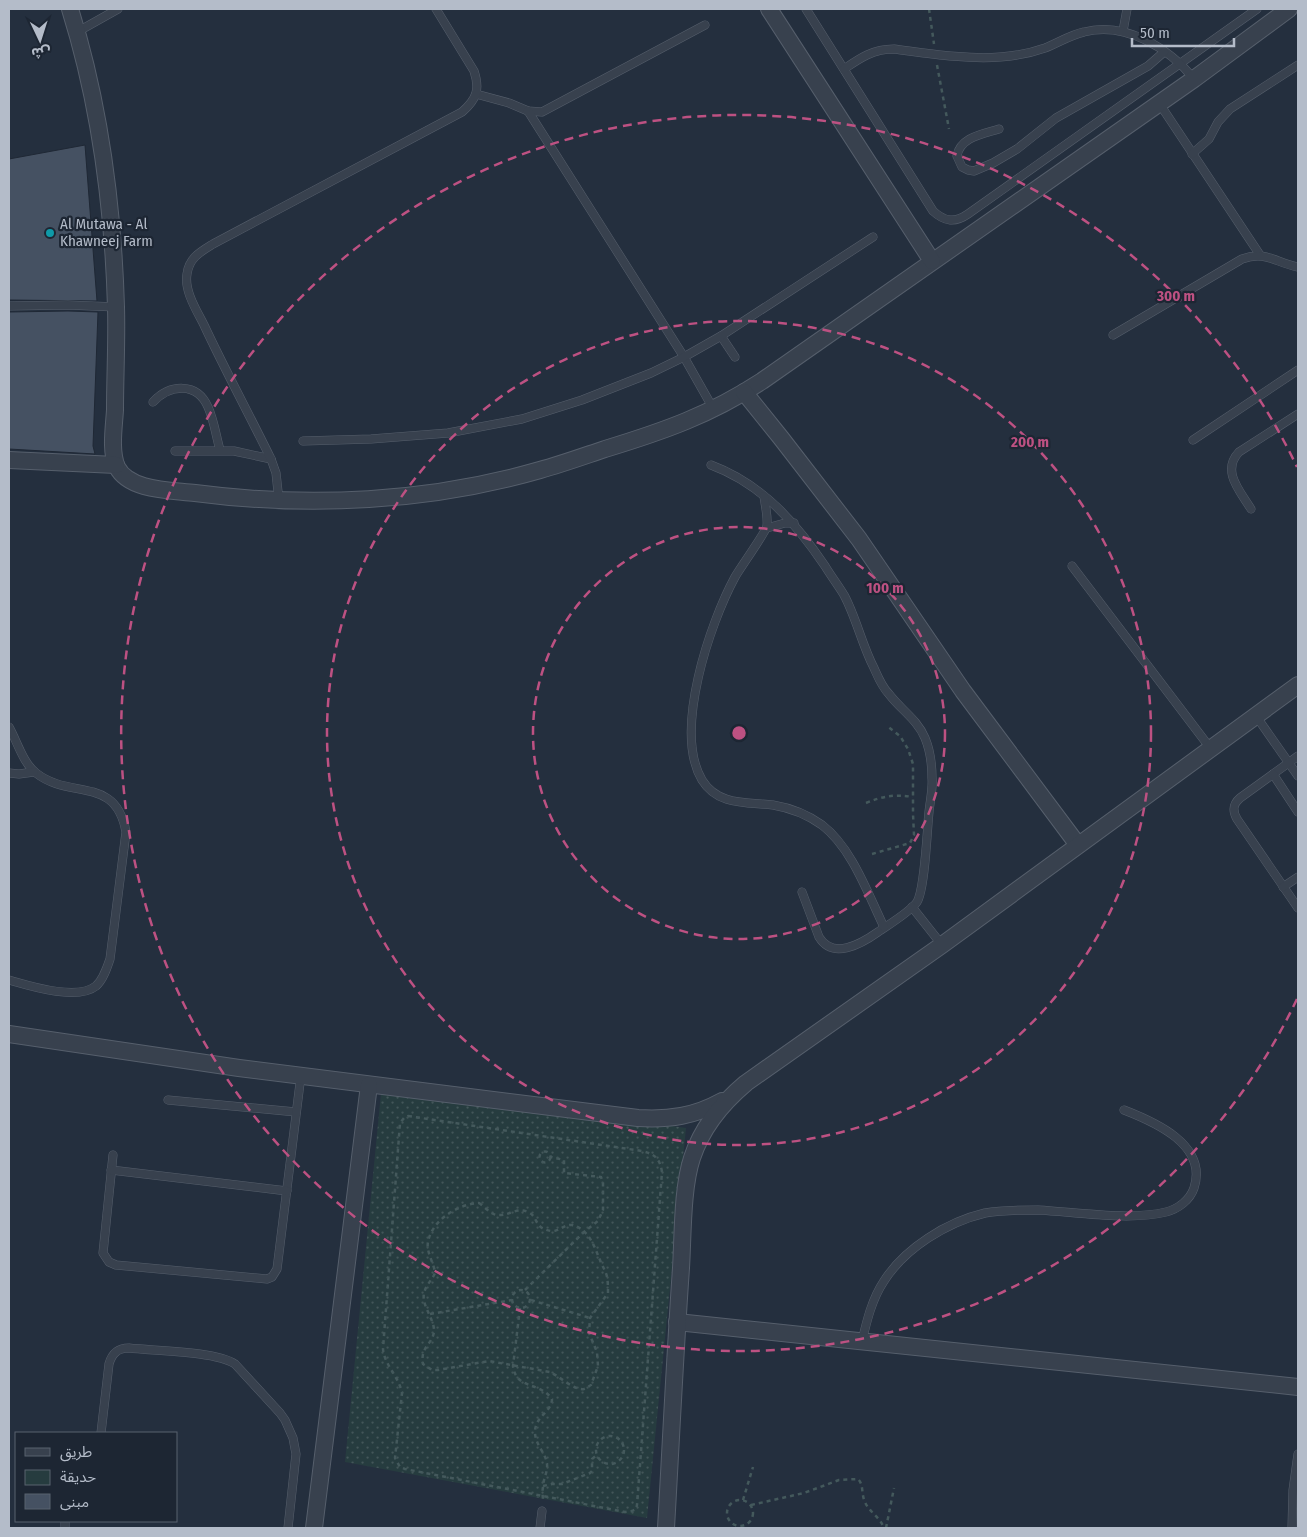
<svg xmlns="http://www.w3.org/2000/svg" width="1307" height="1537" font-family="'Fira Sans Condensed','Noto Sans Arabic',sans-serif">
<style>
.green{fill:url(#green-dots)}
.building{fill:#455162;stroke:#1f2835}
.lines{fill:none;stroke-linecap:round;stroke-linejoin:round}
.service-casing{stroke:#565f6c;stroke-width:9}
.minor-casing{stroke:#565f6c;stroke-width:18}
.path{stroke:#44595c;stroke-width:2.5;stroke-dasharray:4 4;stroke-linecap:butt}
.service{stroke:#38414e;stroke-width:8}
.minor{stroke:#38414e;stroke-width:16}
.ring{fill:none;stroke:#bd5182;stroke-width:2.5;stroke-dasharray:9 6}
.culture-dot{fill:#0f9aa8;stroke:#1d2633;stroke-width:2}
.labels{text-anchor:middle;dominant-baseline:central;stroke-width:4.5;stroke-linejoin:round;paint-order:stroke}
.poi-label{font-size:15px;fill:#b4bcc9;stroke:#1d2633;text-anchor:start}
.centre{fill:#bd5182;stroke:#1d2633;stroke-width:2.5}
.ring-label{font-size:15px;text-anchor:middle;font-weight:bold;fill:#bd5182;stroke:#1d2633;stroke-width:4.5;stroke-linejoin:round;paint-order:stroke}
</style>
<defs>
<pattern id="green-dots" width="8" height="8" patternUnits="userSpaceOnUse" patternTransform="scale(1.25)"><rect width="8" height="8" fill="#263c3f"/><path d="M2 2h.1M6 6h.1" fill="none" stroke="#435659" stroke-width="1.8" stroke-linecap="round"/></pattern>
</defs>
<rect width="100%" height="100%" fill="#242f3e"/>
<path class="green" d="M382 1083 686 1128 647 1518 345 1462Z"/>
<g class="building">
<path d="M85 145 97 301 9 300V159Z"/>
<path d="M68 311 98 312 93 446 95 454 9 449V312Z"/>
</g>
<g class="lines">
<defs>
<g id="service">
<path d="M806 9 933 211C945 222 955 223 968 214L1257 9"/>
<path d="M1123 31 1127 9"/>
<path d="M77 32 118 9"/>
<path d="M844 69C860 58 873 49 894 49 925 53 969 60 1000 57 1015 56 1031 53 1045 48 1058 43 1070 35 1084 32 1125 21 1169 48 1194 79"/>
<path d="M476 94 509 103 528 111 542 112 705 25"/>
<path d="M1159 103 1260 255"/>
<path d="M528 111 684 357 714 410"/>
<path d="M999 129C983 134 960 137 957 156L962 167 968 170 974 171 993 163 1017 149 1056 118 1148 66 1164 52"/>
<path d="M1192 154 1209 139 1218 122 1230 109 1298 65"/>
<path d="M9 306 68 305 116 307"/>
<path d="M1113 335 1242 259C1266 250 1276 263 1298 267"/>
<path d="M721 336 735 357"/>
<path d="M153 402C170 384 197 382 208 407 214 420 216 436 220 450"/>
<path d="M1193 440 1298 370"/>
<path d="M303 441 371 439 448 433 522 419 582 400 651 373 684 357 721 336 873 237"/>
<path d="M175 451H234L271 459"/>
<path d="M711 465C762 484 796 523 825 566 831 576 838 585 844 595 856 617 862 645 874 668 878 677 882 687 889 694 901 710 917 719 925 738 930 750 932 765 932 778 933 789 930 801 929 812 927 830 925 889 917 902 910 912 888 925 878 932 861 944 833 960 819 937L802 892"/>
<path d="M764 496C765 505 768 516 767 526 766 532 740 568 735 577 710 623 673 731 702 780 718 806 747 802 773 805 791 808 808 815 822 825 852 848 868 894 884 927"/>
<path d="M279 501 276 473 271 459C249 414 225 370 204 325 197 311 184 291 187 274 189 258 200 252 213 244L462 112C477 99 480 89 474 71L436 9"/>
<path d="M1251 509C1240 491 1221 471 1239 452L1298 414"/>
<path d="M767 528 785 523H794"/>
<path d="M1072 566 1211 749"/>
<path d="M1256 716 1298 776"/>
<path d="M9 727C17 741 23 763 36 773 70 800 116 775 126 832L110 959C107 968 103 980 96 986 77 1001 30 986 9 980"/>
<path d="M1298 756 1240 798C1233 804 1232 810 1237 819L1298 908"/>
<path d="M9 773 19 774 34 772"/>
<path d="M1273 774 1298 812"/>
<path d="M1283 887 1298 877"/>
<path d="M912 907 942 945"/>
<path d="M168 1100 296 1112"/>
<path d="M113 1155 103 1253 109 1262 116 1265 267 1279 272 1277 277 1269 301 1075"/>
<path d="M111 1170 287 1191"/>
<path d="M862 1341C867 1320 872 1299 884 1281 905 1248 947 1222 985 1213 1003 1210 1021 1210 1038 1210 1077 1212 1129 1221 1166 1212 1178 1209 1190 1200 1194 1188 1208 1145 1155 1122 1124 1110"/>
<path d="M101 1433 109 1364C112 1353 118 1348 129 1348 155 1351 215 1351 235 1364L280 1413 285 1420 293 1438 296 1454 288 1528"/>
<path d="M65 1528V1521"/>
<path d="M540 1528 542 1511"/>
<path d="M1292 1528 1293 1490 1298 1454"/>
</g>
<g id="minor">
<path d="M70 9C100 105 113 206 116 307 117 341 115 376 115 410 114 427 110 451 117 467 129 491 171 490 195 493 309 508 429 502 540 470 562 464 584 456 605 449 664 431 710 415 762 381L1194 79 1289 9"/>
<path d="M769 9 932 261"/>
<path d="M744 392 781 438 859 539 963 691 1078 845"/>
<path d="M9 460 116 465"/>
<path d="M9 1034 239 1068 638 1118C669 1120 695 1116 722 1101"/>
<path d="M677 1322 1298 1387"/>
<path d="M314 1528 369 1085"/>
<path d="M666 1528C671 1441 675 1354 681 1268 683 1236 682 1188 692 1158 702 1127 721 1104 746 1083L942 945 1298 685"/>
</g>
</defs>
<use href="#service" class="service-casing"/>
<use href="#minor" class="minor-casing"/>
<g class="path">
<path d="M929 9 934 44"/>
<path d="M937 65 949 129"/>
<path d="M866 803C883 796 895 794 913 797"/>
<path d="M872 854 910 843 914 835 913 814V764L908 749 900 736 887 726"/>
<path d="M408 1116 642 1151C655 1154 660 1159 662 1172L637 1505 636 1509 632 1511 625 1512 405 1469 400 1467 395 1458 402 1393C399 1377 384 1364 383 1349L400 1123 404 1118Z"/>
<circle cx="545" cy="1157" r="5.5"/>
<path d="M479 1203C485 1207 491 1215 498 1215 509 1216 516 1207 528 1212 539 1217 533 1228 551 1231 559 1232 564 1224 572 1225 589 1229 594 1246 600 1260 602 1266 606 1271 607 1277 608 1282 608 1288 608 1293L590 1318 589 1333 597 1352 598 1366 591 1385C589 1386 587 1388 584 1389 575 1391 559 1376 550 1372L489 1361 438 1370H432L423 1364C420 1347 432 1345 434 1332 435 1318 419 1304 425 1290 427 1284 432 1280 435 1273 434 1263 426 1252 428 1242 432 1220 458 1204 479 1203Z"/>
<circle cx="521" cy="1299" r="9"/>
<path d="M525 1290 584 1232 598 1221 603 1210V1183L601 1177 564 1173V1160L551 1157"/>
<path d="M531 1300 590 1318"/>
<path d="M520 1308 513 1366C516 1390 539 1381 552 1399 552 1412 535 1416 535 1432 535 1445 546 1453 547 1464 548 1472 543 1479 543 1487 542 1492 543 1497 543 1502"/>
<path d="M430 1314 512 1300"/>
<circle cx="610" cy="1450" r="14"/>
<path d="M543 1486 552 1484H562L590 1473 592 1471V1459L597 1455"/>
<circle cx="740" cy="1513" r="13"/>
<path d="M743 1500 753 1467"/>
<path d="M751 1505 804 1493 839 1480 858 1479C864 1485 861 1494 865 1502 869 1512 880 1517 884 1528"/>
<path d="M886 1528 894 1488"/>
</g>
<use href="#service" class="service"/>
<use href="#minor" class="minor"/>
</g>
<g class="ring">
<circle cx="739" cy="733" r="206"/>
<circle cx="739" cy="733" r="412"/>
<path d="M1297 999A618 618 0 1 1 1297 467"/>
</g>
<circle class="culture-dot" cx="50" cy="233" r="5"/>
<g class="labels">
<g class="poi-label">
<text x="60" y="224">Al Mutawa - Al<tspan x="60" dy="17">Khawneej Farm</tspan></text>
</g>
</g>
<circle cx="739" cy="733" r="8" class="centre"/>
<g class="ring-label">
<text x="1176" y="301">300 m</text>
<text x="1030" y="447">200 m</text>
<text x="885" y="593">100 m</text>
</g>
<rect width="1307" height="1537" fill="none" stroke="#b4bcc9" stroke-width="20"/>
<rect x="15" y="1432" width="162" height="90" fill="#1d2633" stroke="#59626f"/>
<rect x="25" y="1448" width="25" height="8" fill="#38414e" stroke="#59626f"/>
<text x="60" y="1457" font-size="15" fill="#b4bcc9">طريق</text>
<rect x="25" y="1470" width="25" height="15" fill="#263c3f" stroke="#59626f"/>
<text x="60" y="1482" font-size="15" fill="#b4bcc9">حديقة</text>
<rect x="25" y="1494" width="25" height="15" fill="#455162" stroke="#59626f"/>
<text x="60" y="1507" font-size="15" fill="#b4bcc9">مبنى</text>
<g transform="translate(40 40) rotate(176)" stroke="#1d2633" stroke-width="4" paint-order="stroke">
<path d="M0-4L9 19L0 12L-9 19Z" fill="#b4bcc9"/>
<text y="-8" font-size="14" font-weight="bold" text-anchor="middle" fill="#b4bcc9">ش</text>
</g>
<path d="M1132 38v8h102v-8" fill="none" stroke="#b4bcc9" stroke-width="2.5"/>
<text x="1140" y="38" font-size="15" fill="#b4bcc9" stroke="#1d2633" stroke-width="4" paint-order="stroke">50 m</text>
</svg>
